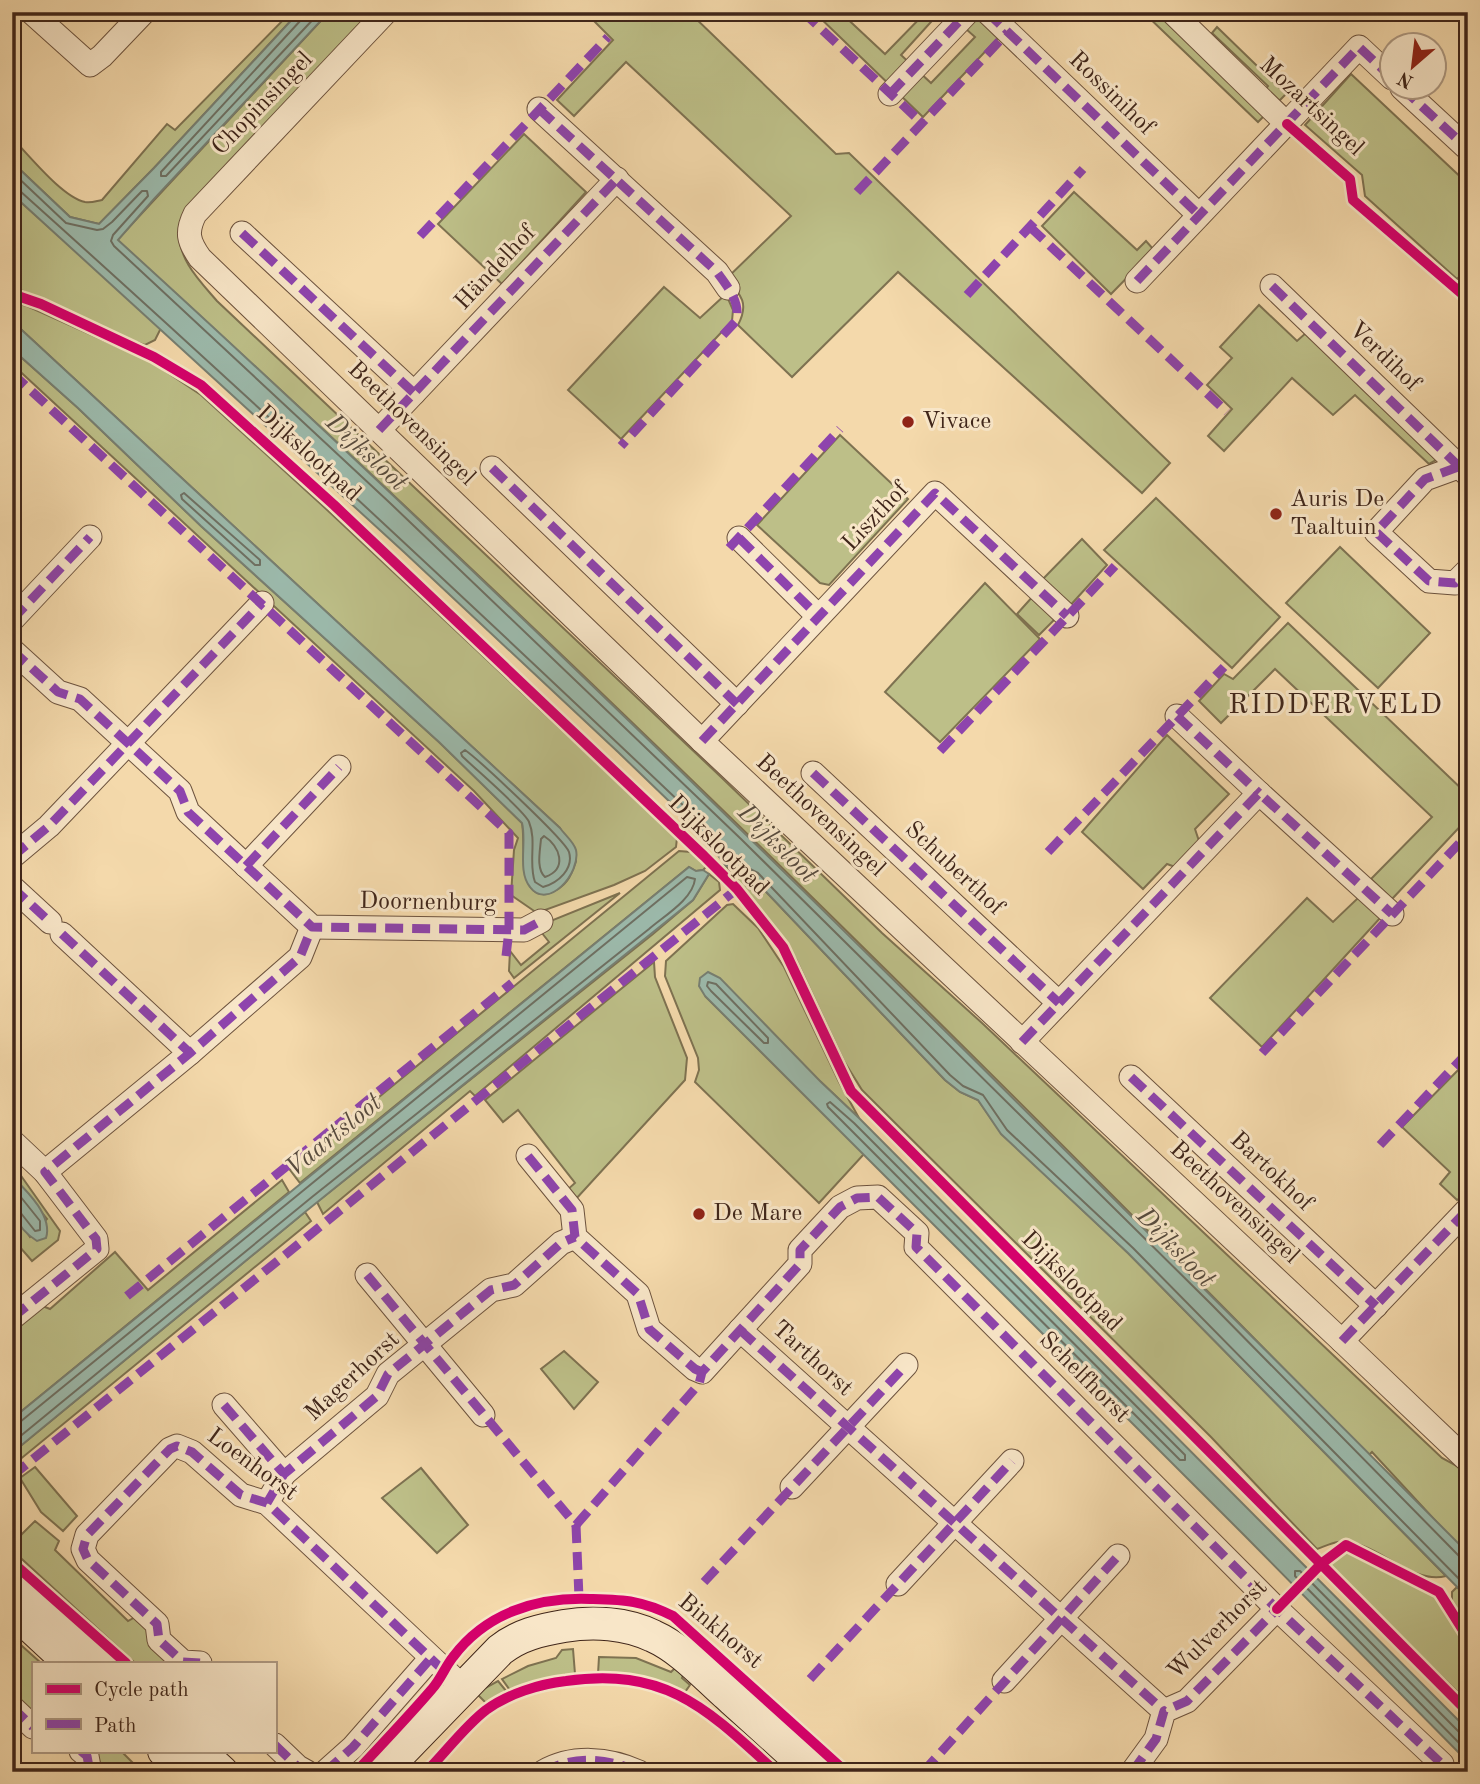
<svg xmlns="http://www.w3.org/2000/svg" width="1480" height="1784" font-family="'Old Standard TT',serif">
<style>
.green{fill:#bdbf88;stroke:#7e7251;stroke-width:2}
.water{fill:#9cbaac;stroke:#777f72;stroke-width:2}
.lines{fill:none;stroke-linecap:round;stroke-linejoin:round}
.shore{stroke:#6e7063;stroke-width:2}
.street-casing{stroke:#6d533e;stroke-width:25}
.secondary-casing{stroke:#40261a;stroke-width:34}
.street{stroke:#f8e6c8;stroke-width:23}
.secondary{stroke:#f8e6c8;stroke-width:32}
.quiet{stroke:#8e44ad;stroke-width:9;stroke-dasharray:18 9;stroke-linecap:butt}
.cycleway-casing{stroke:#f8e6c8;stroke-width:15}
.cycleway{stroke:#d6006c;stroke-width:10}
.poi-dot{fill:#8f2418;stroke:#f8e6c8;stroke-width:2.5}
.labels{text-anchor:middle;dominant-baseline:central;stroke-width:6;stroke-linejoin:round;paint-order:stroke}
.street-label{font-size:24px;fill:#40261a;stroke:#f8e6c8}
.poi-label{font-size:24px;fill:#40261a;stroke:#f8e6c8;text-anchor:start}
.water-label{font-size:26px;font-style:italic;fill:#574b3e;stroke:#f8e6c8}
.quarter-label{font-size:28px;letter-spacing:2px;fill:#40261a;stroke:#f8e6c8}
</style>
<rect width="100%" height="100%" fill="#f4d9ab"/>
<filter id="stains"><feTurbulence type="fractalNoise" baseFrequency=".00286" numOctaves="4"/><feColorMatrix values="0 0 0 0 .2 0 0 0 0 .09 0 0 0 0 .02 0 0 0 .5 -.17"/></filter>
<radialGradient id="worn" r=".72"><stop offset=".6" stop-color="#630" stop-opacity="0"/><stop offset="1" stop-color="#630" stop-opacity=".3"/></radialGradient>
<g class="green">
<path d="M291 12H299L154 168 99 224 70 217 12 162V138C30 156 62 197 85 202 92 203 96 201 102 200L167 124 175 130Z"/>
<path d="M329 12H372L179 230C178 260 199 280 217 301L721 777 882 933 982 1023 1442 1458 1468 1472V1556L1372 1452 1369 1455C962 1040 548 631 117 240Z"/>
<path d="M585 12H689L836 154 849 153 1170 463 1142 493 898 272 792 377 738 325C749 304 742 295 726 279L791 216 626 62 574 116 557 100 613 40Z"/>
<path d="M814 12H840L885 54 926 12H940L901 55 931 83 975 37 966 29 977 17 999 37 923 117Z"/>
<path d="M1143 12H1158L1265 115 1258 122Z"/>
<path d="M1217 27 1286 94 1277 103 1264 91 1268 86 1212 33Z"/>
<path d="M1351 74 1468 184V268L1457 279 1365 196 1362 175 1305 125Z"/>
<path d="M524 134 586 192 502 284 438 224Z"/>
<path d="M1074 192 1137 250 1146 241 1154 250 1111 294 1042 226Z"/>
<path d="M12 194 161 328 155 340 145 345 127 339 12 286Z"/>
<path d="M664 287 700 318 726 294 733 310 732 321 621 439 568 390Z"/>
<path d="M12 302 27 306 150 361 201 395 324 507 677 838 676 847 645 871 614 885 537 913 511 895 514 850 518 838 474 791 12 364V349L78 408 201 526 439 742 522 823C526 841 516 903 550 893 566 887 571 877 576 861L560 828 12 321Z"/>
<path d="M1259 305 1297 341 1307 332 1440 458 1429 464 1355 395 1333 415 1292 378 1224 451 1208 436 1232 409 1207 385 1232 358 1220 347Z"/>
<path d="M840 435 908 499 829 585 820 583 757 525Z"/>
<path d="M1156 498 1280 617 1232 668 1104 550Z"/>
<path d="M1082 539 1107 565 1067 609 1039 583Z"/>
<path d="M1340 547 1430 633 1378 688 1286 603Z"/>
<path d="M985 583 1040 639 940 742 885 692Z"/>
<path d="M1034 595 1056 618 1039 635 1017 614Z"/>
<path d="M1288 623 1468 795V818L1392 899 1371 879 1432 817 1275 669 1221 723 1199 701 1224 674 1233 679Z"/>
<path d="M1167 735 1229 794 1195 829 1200 844 1178 868 1167 864 1143 889 1082 832Z"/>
<path d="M679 851 691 852 707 866 703 870 696 871 689 867 300 1183 290 1170Z"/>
<path d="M725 865 753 878 945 1080 960 1092 978 1100 1002 1134 1128 1253 1446 1576C1410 1586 1374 1537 1338 1542 1331 1543 1323 1547 1317 1549L1211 1437 862 1090 844 1061 796 959Z"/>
<path d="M709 874 719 882 720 890 475 1096 470 1091 323 1214 317 1202 653 934 693 900Z"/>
<path d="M620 893 514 978 509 971 510 951 521 965 549 942 538 928 543 924Z"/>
<path d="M1359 897 1381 917 1262 1047 1210 998 1307 898 1333 922Z"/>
<path d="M733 904 758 928 784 967 839 1082 859 1118 821 1082 705 996 864 1154 819 1203 695 1082 699 1070 698 1058 665 976 666 961 727 905Z"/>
<path d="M654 962 655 977 687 1058 685 1080 575 1200 566 1191 575 1183 518 1110 503 1122 485 1100Z"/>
<path d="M1468 1060V1192L1457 1200 1440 1184 1450 1172 1402 1127Z"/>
<path d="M12 1163 60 1231 58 1240 32 1261 12 1238V1212L30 1237 47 1219 12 1176Z"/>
<path d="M282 1180 289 1192 12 1419V1328L40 1305 50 1309 115 1252 148 1290Z"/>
<path d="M305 1212 311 1221 12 1466V1453Z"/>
<path d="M564 1351 598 1382 574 1409 541 1369Z"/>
<path d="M35 1467 77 1516 63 1531 41 1512 20 1478Z"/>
<path d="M421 1468 468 1525 437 1553 382 1498Z"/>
<path d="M35 1521 59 1541 55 1550 128 1621 137 1616 171 1663H135L12 1550V1544Z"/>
<path d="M1345 1548 1435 1593 1468 1643V1702L1327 1565Z"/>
<path d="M1457 1587 1468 1598V1628L1452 1603V1592Z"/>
<path d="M12 1637 41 1663H33V1713L12 1694Z"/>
<path d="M573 1649 575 1674 545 1679 512 1693 502 1679 528 1666 556 1658 562 1650Z"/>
<path d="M599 1657 636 1658 671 1672 675 1668 684 1673 682 1678 690 1685 685 1692 629 1675 598 1674Z"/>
<path d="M498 1681 507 1692 487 1704 476 1693Z"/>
<path d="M90 1751H121L142 1772H102Z"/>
</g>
<g class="water">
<path d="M299 12H329L154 199 118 240C580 661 1020 1104 1461 1546L1468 1556V1598L1128 1253 1001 1134 978 1100 960 1092 945 1080 753 878 725 865 701 832 618 752 405 553 12 194V162L70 217 99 224 154 168Z"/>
<path d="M12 321 560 828C565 835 574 842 576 850 581 873 548 911 530 887 517 871 527 842 522 823L439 742 201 526 78 408 12 349Z"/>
<path d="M689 867 696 871 703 870 709 874 693 900 305 1212 12 1453V1419Z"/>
<path d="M708 972 720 978 821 1082 859 1118 1468 1730V1762L1245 1536 705 996 699 986 700 978Z"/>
<path d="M12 1176C27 1191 53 1216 46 1238L37 1241C10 1224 12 1204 12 1176Z"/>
</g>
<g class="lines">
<g class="shore">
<path d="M303 12 301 20 161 172V176H166L320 12"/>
<path d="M12 172 66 223 97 230 103 229 112 222 142 191H147L148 196 113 235 111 241 114 246 390 503 741 839 1211 1304 1460 1557 1468 1559"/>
<path d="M12 189 20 191C252 399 480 612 706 827L730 859 758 873 950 1075 963 1086 983 1095 1007 1130 1133 1248 1468 1588"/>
<path d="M184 493 260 560V565H255L182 499 181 495Z"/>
<path d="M465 750C479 760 565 840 569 852 574 869 558 883 543 887L535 882C528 863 537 841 529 822 526 812 474 768 462 756L461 753Z"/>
<path d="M544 836C560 846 568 869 545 877 536 869 540 851 541 839Z"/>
<path d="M708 982 716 984 768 1038V1043H764L711 991 707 986Z"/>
<path d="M830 1102 854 1123 1185 1455V1460H1180L828 1107 827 1104Z"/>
<path d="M12 1186 40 1221V1230L35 1231 20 1212 12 1209"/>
<path d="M12 1424 20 1422 687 877 695 879C693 899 664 916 649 929L312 1197 12 1443"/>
<path d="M1468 1735 1460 1733 1300 1571H1295V1576L1468 1752"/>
</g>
<defs>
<g id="street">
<path d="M31 12 90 65 102 56 144 12"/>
<path d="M386 12 195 214C186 232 188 241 200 258L702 741 1342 1341 1468 1461"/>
<path d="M987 12 1199 215"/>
<path d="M1172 12 1287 124"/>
<path d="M1402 88 1468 149"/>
<path d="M890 94 968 12"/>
<path d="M539 109 717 272 728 288"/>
<path d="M242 233 414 393"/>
<path d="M1137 281 1359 47 1392 78"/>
<path d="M1272 286 1468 475"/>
<path d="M379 430 617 179"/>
<path d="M1458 467 1425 479 1376 532 1429 581 1455 583 1468 570"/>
<path d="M492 468 737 704"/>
<path d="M739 538 818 616"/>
<path d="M12 620 90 537"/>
<path d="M12 650 58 692 80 699 180 791 188 812 312 927 524 930 541 921"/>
<path d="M1177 716 1259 793"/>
<path d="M702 741 935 493 1067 616"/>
<path d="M813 773 1059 1003"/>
<path d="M12 857 49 826 262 603"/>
<path d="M246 866 339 767"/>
<path d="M12 887 50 922"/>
<path d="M62 934 190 1053"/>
<path d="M1022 1042 1259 793 1392 914"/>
<path d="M1131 1077 1376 1306"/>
<path d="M12 1141 45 1172 96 1239 97 1249 12 1318"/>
<path d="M528 1156 572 1210 575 1237 638 1294 649 1329 695 1369 702 1372 800 1264V1250L840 1207 857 1198 878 1197 917 1233 916 1247 1277 1609 1442 1764 1435 1772"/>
<path d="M45 1172 190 1053 300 957 312 927"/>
<path d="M367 1275 483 1415"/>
<path d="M740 1330 1164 1711"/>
<path d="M1342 1341 1468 1209"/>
<path d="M224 1405 284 1474"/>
<path d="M792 1487 906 1365"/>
<path d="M267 1503 284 1474 377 1396 388 1374 491 1290 514 1285 561 1243 575 1237"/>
<path d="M898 1584 1012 1461"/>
<path d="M200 1663 183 1662 159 1640 157 1624 88 1560 83 1549 87 1535 170 1449 177 1446 192 1452 241 1495 267 1503 463 1687"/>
<path d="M1004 1681 1118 1556"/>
<path d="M12 1707 33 1727"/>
<path d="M275 1745 298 1767 307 1772"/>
<path d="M81 1751 87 1756 90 1772"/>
<path d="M325 1772 353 1747 431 1658"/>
<path d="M543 1772C572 1755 609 1758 639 1772"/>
<path d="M1132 1772 1156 1739 1164 1711 1187 1701 1277 1609"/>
</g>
<g id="secondary">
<path d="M12 1579 104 1663"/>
<path d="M12 1609 70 1663"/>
<path d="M164 1751 187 1772"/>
<path d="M199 1751 222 1772"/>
<path d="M382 1772 500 1650C519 1635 540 1630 564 1626 593 1621 626 1623 653 1636 680 1648 703 1673 724 1692 754 1719 783 1745 812 1772"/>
</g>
</defs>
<use href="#street" class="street-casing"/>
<use href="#secondary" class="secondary-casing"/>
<use href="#street" class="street"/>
<use href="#secondary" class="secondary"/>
<g class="quiet">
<path d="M803 12 922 123"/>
<path d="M987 12 1199 215"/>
<path d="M1402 88 1468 149"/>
<path d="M890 94 968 12"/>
<path d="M539 109 717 272C728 288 741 302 736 321L621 446"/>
<path d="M857 192 1008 32"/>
<path d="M1030 227 1227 412"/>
<path d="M242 233 414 393"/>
<path d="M420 236 608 37"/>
<path d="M1137 281 1359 47 1392 78"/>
<path d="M1272 286 1468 475"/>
<path d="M967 295 1083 169"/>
<path d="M12 373 509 833V930L506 956"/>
<path d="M379 430 617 179"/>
<path d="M1458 467 1425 479 1376 532 1429 581 1455 583 1468 570"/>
<path d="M492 468 737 704"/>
<path d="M739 538 818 616"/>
<path d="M729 548 840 429"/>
<path d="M12 620 90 537"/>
<path d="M12 650 58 692 80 699 180 791 188 812 312 927 524 930 541 921"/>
<path d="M1177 716 1259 793"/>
<path d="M702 741 935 493 1067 616"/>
<path d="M940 751 1115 566"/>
<path d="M813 773 1059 1003"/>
<path d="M1048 852 1224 667"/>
<path d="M12 857 49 826 262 603"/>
<path d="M246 866 339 767"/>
<path d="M12 887 50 922"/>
<path d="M62 934 190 1053"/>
<path d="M1022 1042 1259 793 1392 914"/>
<path d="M1262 1053 1468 834"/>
<path d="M1131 1077 1376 1306"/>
<path d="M1380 1145 1468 1052"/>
<path d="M528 1156 572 1210 575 1237 638 1294 649 1329 695 1369 702 1372"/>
<path d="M367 1275 576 1525"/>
<path d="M127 1296 512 983"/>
<path d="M12 1318 97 1249 96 1239 45 1172 190 1053 300 957 312 927"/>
<path d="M740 1330 1164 1711"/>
<path d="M1342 1341 1468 1209"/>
<path d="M224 1405 284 1474"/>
<path d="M12 1476 737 889"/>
<path d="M267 1503 284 1474 377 1396 388 1374 491 1290 514 1285 561 1243 575 1237"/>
<path d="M576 1525 699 1384 702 1372 800 1264V1250L840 1207 857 1198 878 1197 917 1233 916 1247 1277 1609 1442 1764 1435 1772"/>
<path d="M576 1525 579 1598"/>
<path d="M704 1582 906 1365"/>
<path d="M200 1663 183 1662 159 1640 157 1624 88 1560 83 1549 87 1535 170 1449 177 1446 192 1452 241 1495 267 1503 444 1671"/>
<path d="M810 1679 1012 1461"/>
<path d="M12 1707 33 1727"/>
<path d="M275 1745 298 1767 307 1772"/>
<path d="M81 1751 87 1756 90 1772"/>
<path d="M325 1772 353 1747 431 1658"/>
<path d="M543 1772C572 1755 609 1758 639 1772"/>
<path d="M923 1772 1118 1556"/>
<path d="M1132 1772 1156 1739 1164 1711 1187 1701 1277 1609"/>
</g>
<defs>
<g id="cycleway">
<path d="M1287 124 1350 179 1353 200 1468 299"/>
<path d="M12 294 41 304 154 357 201 385 334 505 704 856 737 889 783 947 851 1091 1468 1712"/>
<path d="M12 1562 126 1663"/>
<path d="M1277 1609 1321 1564 1346 1545 1439 1592 1468 1638"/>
<path d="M356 1772C382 1744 408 1717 432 1689 441 1679 445 1667 453 1657 486 1613 537 1597 590 1599 625 1600 641 1600 673 1616L846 1772"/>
<path d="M426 1772C445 1753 465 1726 486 1710 508 1694 539 1684 566 1681 667 1667 707 1709 776 1772"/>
</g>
</defs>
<use href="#cycleway" class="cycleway-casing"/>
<use href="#cycleway" class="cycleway"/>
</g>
<g class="poi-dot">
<circle cx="908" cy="422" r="7"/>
<circle cx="1276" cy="514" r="7"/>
<circle cx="699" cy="1214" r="7"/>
</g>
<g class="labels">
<g class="street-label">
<text transform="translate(1111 94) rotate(44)">Rossinihof</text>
<text transform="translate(263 104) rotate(-46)">Chopinsingel</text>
<text transform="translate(1311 107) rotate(43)">Mozartsingel</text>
<text transform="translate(496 268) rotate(-47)">Händelhof</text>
<text transform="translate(1384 357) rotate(44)">Verdihof</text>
<text transform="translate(411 424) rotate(44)">Beethovensingel</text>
<text transform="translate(308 454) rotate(42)">Dijkslootpad</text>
<text transform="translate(876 517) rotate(-47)">Liszthof</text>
<text transform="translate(820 816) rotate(43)">Beethovensingel</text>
<text transform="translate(718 846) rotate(45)">Dijkslootpad</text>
<text transform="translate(954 869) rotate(43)">Schuberthof</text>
<text transform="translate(428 903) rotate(1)">Doornenburg</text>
<text transform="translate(1271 1172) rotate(43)">Bartokhof</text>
<text transform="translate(1234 1203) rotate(43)">Beethovensingel</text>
<text transform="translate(1071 1282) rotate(45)">Dijkslootpad</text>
<text transform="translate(812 1359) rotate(42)">Tarthorst</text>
<text transform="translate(353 1377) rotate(-43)">Magerhorst</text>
<text transform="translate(1084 1378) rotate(45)">Schelfhorst</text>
<text transform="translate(252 1465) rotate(36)">Loenhorst</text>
<text transform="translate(1218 1630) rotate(-45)">Wulverhorst</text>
<text transform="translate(720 1632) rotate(40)">Binkhorst</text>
</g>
<g class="poi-label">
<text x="922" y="422">Vivace</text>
<text x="1290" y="500">Auris De<tspan x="1290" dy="28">Taaltuin</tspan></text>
<text x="713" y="1214">De Mare</text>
</g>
<g class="water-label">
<text transform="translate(366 453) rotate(43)">Dijksloot</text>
<text transform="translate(777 844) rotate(45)">Dijksloot</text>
<text transform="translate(334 1136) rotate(-39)">Vaartsloot</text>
<text transform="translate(1175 1248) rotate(46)">Dijksloot</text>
</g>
<g class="quarter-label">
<text x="1336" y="706">RIDDERVELD</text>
</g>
</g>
<rect width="1480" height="1784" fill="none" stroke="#f4d9ab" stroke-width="42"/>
<rect x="14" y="14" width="1452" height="1756" fill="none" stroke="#40261a" stroke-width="3.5"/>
<rect x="21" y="21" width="1438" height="1742" fill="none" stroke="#40261a" stroke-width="2"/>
<rect x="32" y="1662" width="245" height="91" fill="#f8e6c8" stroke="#ae9982" stroke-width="2"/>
<rect x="46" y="1684" width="35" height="10" fill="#d6006c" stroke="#ae9982" stroke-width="2"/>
<text x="94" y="1696" font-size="21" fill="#40261a">Cycle path</text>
<rect x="46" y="1719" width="35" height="10" fill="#8e44ad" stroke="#ae9982" stroke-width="2"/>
<text x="94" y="1732" font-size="21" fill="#40261a">Path</text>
<g transform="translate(1413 66) rotate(208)"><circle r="33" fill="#f8e6c8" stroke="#ae9982" stroke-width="2"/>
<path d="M0-5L12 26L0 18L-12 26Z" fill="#8f2418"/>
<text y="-10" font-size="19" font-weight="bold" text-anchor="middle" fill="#40261a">N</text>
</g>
<rect width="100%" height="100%" filter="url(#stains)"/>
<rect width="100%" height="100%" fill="url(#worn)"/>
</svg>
